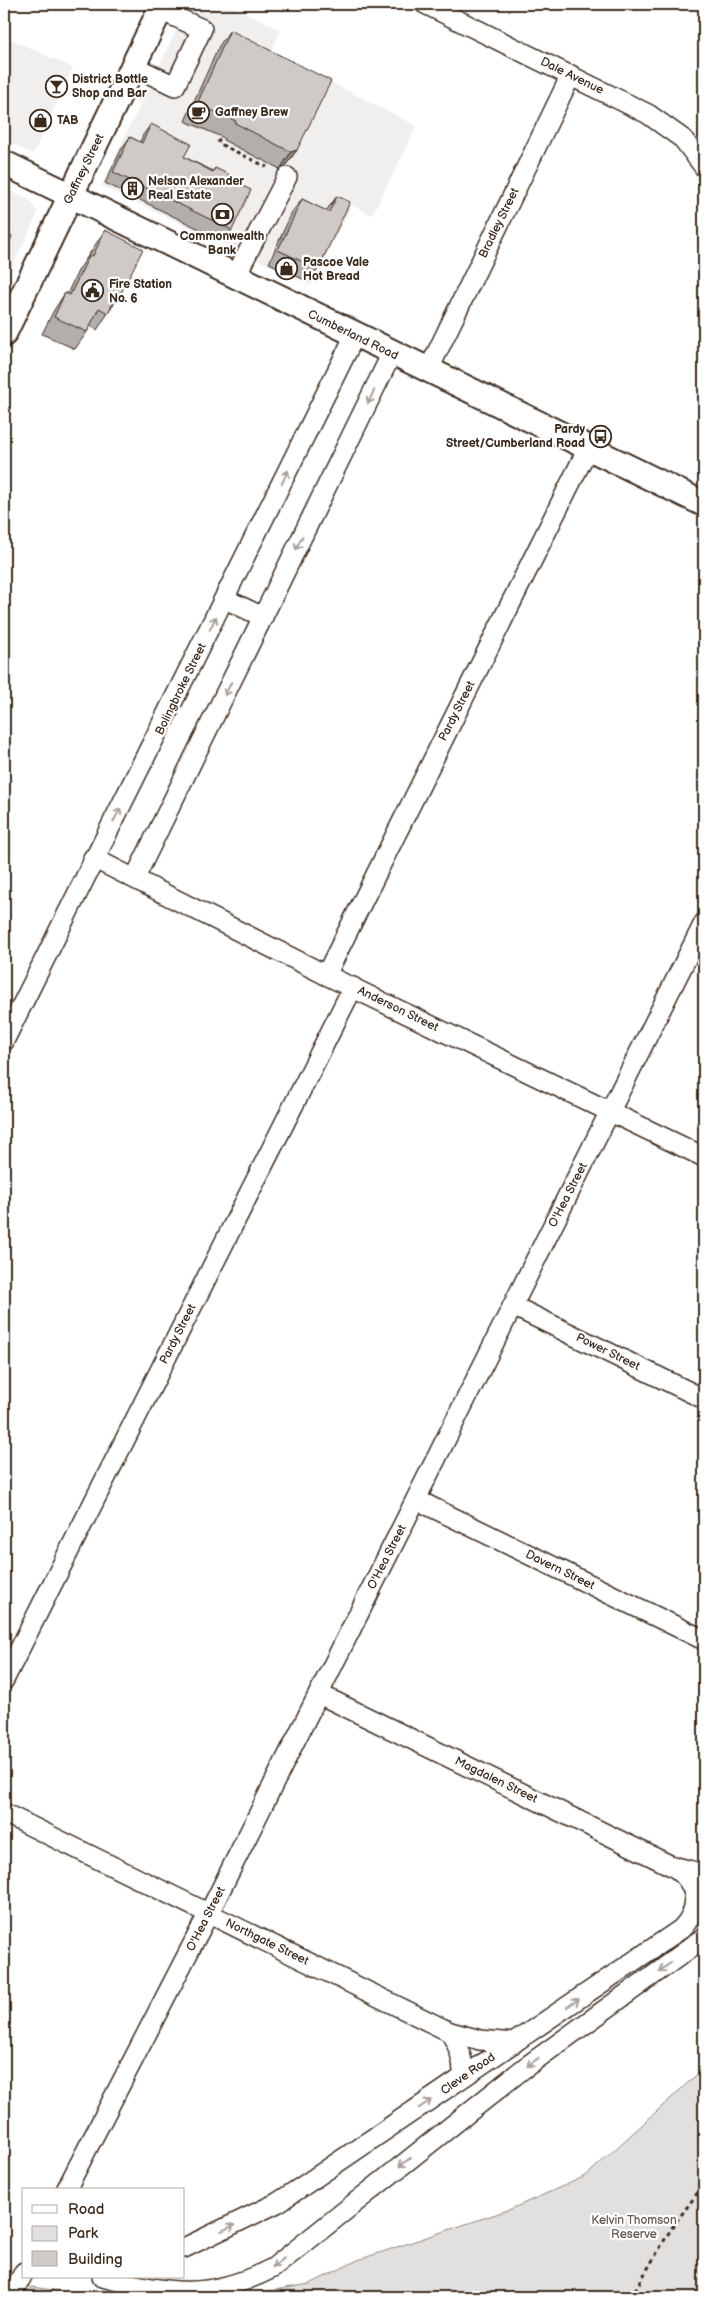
<svg xmlns="http://www.w3.org/2000/svg" width="708" height="2301" font-family="'Balsamiq Sans',sans-serif">
<style>
.built{fill:#f1efee}
.green{fill:#e2e0de;stroke:#8e857e}
.lines{fill:none;stroke-linecap:round;stroke-linejoin:round}
.minor-casing{stroke:#3b2a1e;stroke-width:22}
.major-casing{stroke:#3b2a1e;stroke-width:28}
.path{stroke:#3b2a1e;stroke-width:3;stroke-dasharray:4 4;stroke-linecap:butt}
.minor{stroke:#fff;stroke-width:19}
.major{stroke:#fff;stroke-width:24}
.wall{fill:#b2aeab;stroke:#3b2a1e}
.shaded-wall{fill:#918d8b;stroke:#3b2a1e}
.building{fill:#cfcac7;stroke:#3b2a1e}
.oneway{stroke:#a79f9a}
.labels{text-anchor:middle;dominant-baseline:central;stroke-width:4.5;stroke-linejoin:round;paint-order:stroke}
.street-label{font-size:12px;fill:#3b2a1e;stroke:#fff}
.poi-label{font-size:12px;font-weight:bold;fill:#3b2a1e;stroke:#fff;text-anchor:start}
.park-label{font-size:12px;fill:#65584e;stroke:#fff}
</style>
<rect width="100%" height="100%" fill="#fff"/>
<filter id="ink" filterUnits="userSpaceOnUse"><feTurbulence type="fractalNoise" baseFrequency=".02" numOctaves="2"/><feDisplacementMap in="SourceGraphic" scale="10" xChannelSelector="R" yChannelSelector="G"/><feConvolveMatrix kernelMatrix="1 2 1 2 8 2 1 2 1" color-interpolation-filters="sRGB"/></filter>
<g filter="url(#ink)">
<g class="built">
<path d="M189 4H227L281 30 271 52 417 126 372 215 352 205 311 285 101 186Z"/>
<path d="M4 36 73 68 33 154 4 140Z"/>
<path d="M4 188 30 200 38 213 4 284Z"/>
</g>
<g class="green">
<path d="M704 2068V2297H232L310 2284 358 2260 511 2209 586 2176Z"/>
<path d="M31 2287 105 2297H25Z"/>
</g>
<g class="lines">
<defs>
<g id="minor">
<path d="M425 4 648 114 683 139 704 167"/>
<path d="M133 66 175 86 202 29 160 10"/>
<path d="M235 277 287 177"/>
<path d="M428 371 571 75"/>
<path d="M225 599 263 617"/>
<path d="M93 858 326 975 704 1157"/>
<path d="M135 878 392 353"/>
<path d="M326 975 588 448"/>
<path d="M4 1041 355 335"/>
<path d="M513 1306 704 1399"/>
<path d="M417 1500 704 1640"/>
<path d="M4 1680 353 987"/>
<path d="M319 1694 684 1872"/>
<path d="M4 1813 450 2032 480 2040 514 2043"/>
<path d="M676 1867 704 1874"/>
<path d="M450 2032C459 2046 464 2061 463 2077"/>
<path d="M66 2190 216 1899 704 923"/>
<path d="M184 2248 277 2203 300 2188 681 1929C703 1906 697 1883 673 1866"/>
<path d="M102 2277C170 2294 208 2301 273 2268L523 2069 704 1938"/>
<path d="M11 2297 24 2272"/>
</g>
<g id="major">
<path d="M4 163 704 504"/>
<path d="M4 334 163 4"/>
</g>
</defs>
<use href="#minor" class="minor-casing"/>
<use href="#major" class="major-casing"/>
<g class="path">
<path d="M223 132 218 143 267 167"/>
<path d="M631 2297 671 2229 704 2184"/>
</g>
<use href="#minor" class="minor"/>
<use href="#major" class="major"/>
</g>
<g class="wall">
<path d="M230 30 297 150 285 166 280 169 223 140 224 138 185 121 219 46Z"/>
<path d="M151 124 184 157 213 171 215 168 241 185 232 230 224 241 105 183 122 148 130 137 140 142 143 135Z"/>
<path d="M337 196 318 269 309 282 269 263 292 212 302 199 326 211Z"/>
<path d="M105 230 121 293 97 330 90 326 87 332 75 349 42 334 54 310 65 293 67 294 78 271Z"/>
</g>
<path class="shaded-wall" d="M297 150 285 166 280 169 291 152Z"/>
<g class="building">
<path d="M230 30 331 81 297 150 291 152 235 123 236 121 197 104Z"/>
<path d="M151 124 191 144 184 157 213 172 215 168 243 181 241 185 251 190 232 230 113 172 130 137 142 143Z"/>
<path d="M337 196 350 202 318 269 278 250 302 199 329 212Z"/>
<path d="M4 208H7L4 216Z"/>
<path d="M105 230 143 249 121 293 118 292 108 313 99 308 87 332 54 317 65 293 70 295 90 254 93 256Z"/>
<path d="M4 232 12 236 4 253Z"/>
</g>
<defs><path id="oneway-shaft" d="M-6 0H5M1.5-3L5.5 0L1.5 3" fill="none" stroke-width="1.6" stroke-linecap="round" stroke-linejoin="round" transform="scale(1.25)"/></defs>
<g class="oneway">
<use href="#oneway-shaft" transform="translate(371 397) rotate(116)"/>
<use href="#oneway-shaft" transform="translate(285 477) rotate(-64)"/>
<use href="#oneway-shaft" transform="translate(299 543) rotate(116)"/>
<use href="#oneway-shaft" transform="translate(213 623) rotate(-64)"/>
<use href="#oneway-shaft" transform="translate(228 689) rotate(116)"/>
<use href="#oneway-shaft" transform="translate(117 815) rotate(-61)"/>
<use href="#oneway-shaft" transform="translate(665 1967) rotate(144)"/>
<use href="#oneway-shaft" transform="translate(573 2003) rotate(-34)"/>
<use href="#oneway-shaft" transform="translate(533 2062) rotate(144)"/>
<use href="#oneway-shaft" transform="translate(425 2104) rotate(-34)"/>
<use href="#oneway-shaft" transform="translate(405 2162) rotate(143)"/>
<use href="#oneway-shaft" transform="translate(228 2228) rotate(-25)"/>
<use href="#oneway-shaft" transform="translate(278 2263) rotate(142)"/>
</g>
</g>
<defs>
<symbol id="bar-ring" viewBox="-11 -11 22 22"><circle r="9.5" fill="#fff" stroke="#3b2a1e" stroke-width="1.5"/><path d="M-6-5H6L.8 .8V4.5H3.5V6h-7V4.5H-.8V.8Z" fill="#3b2a1e"/></symbol>
<symbol id="cafe-ring" viewBox="-11 -11 22 22"><circle r="9.5" fill="#fff" stroke="#3b2a1e" stroke-width="1.5"/><path d="M-5.5-4.5H6V0H3Q3 3.5 0 3.5H-2.5Q-5.5 3.5-5.5 0ZM3-3.2v2h1.7v-2ZM-6 4.5H4V6H-6Z" fill="#3b2a1e"/></symbol>
<symbol id="shop-ring" viewBox="-11 -11 22 22"><circle r="9.5" fill="#fff" stroke="#3b2a1e" stroke-width="1.5"/><path d="M-5-2.5h2.3a2.7 3.5 0 0 1 5.4 0H5L5.5 6h-11ZM-1.5-2.5h3a1.5 2.3 0 0 0-3 0Z" fill="#3b2a1e"/></symbol>
<symbol id="building-ring" viewBox="-11 -11 22 22"><circle r="9.5" fill="#fff" stroke="#3b2a1e" stroke-width="1.5"/><path d="M-4-6H4V6H1V3H-1V6H-4ZM-2.5-4.3h1.7v1.8h-1.7ZM.8-4.3h1.7v1.8H.8ZM-2.5-1h1.7V.8h-1.7ZM.8-1h1.7V.8H.8Z" fill="#3b2a1e"/></symbol>
<symbol id="bank-ring" viewBox="-11 -11 22 22"><circle r="9.5" fill="#fff" stroke="#3b2a1e" stroke-width="1.5"/><path d="M-6-4H6V4H-6ZM0-2.3a2.3 2.3 0 1 0 0 4.6a2.3 2.3 0 1 0 0-4.6Z" fill="#3b2a1e"/></symbol>
<symbol id="civic-ring" viewBox="-11 -11 22 22"><circle r="9.5" fill="#fff" stroke="#3b2a1e" stroke-width="1.5"/><path d="M-.6-6.5H3V-4.5H.6V-3L4-1V1h2V6H-6V1h2V-1L-.6-3ZM-1.2 2.5V6h2.4V2.5Z" fill="#3b2a1e"/></symbol>
<symbol id="bus-ring" viewBox="-11 -11 22 22"><circle r="9.5" fill="#fff" stroke="#3b2a1e" stroke-width="1.5"/><path d="M-5-6H5V4H4V6H2V4H-2V6H-4V4H-5ZM-3.5-4V0h7V-4ZM-3.5 1.2v1.5H-2V1.2ZM2 1.2v1.5H3.5V1.2Z" fill="#3b2a1e"/></symbol>
</defs>
<g fill-rule="evenodd">
<use href="#bar-ring" x="44" y="74" width="25" height="25"/>
<use href="#cafe-ring" x="186" y="100" width="25" height="25"/>
<use href="#shop-ring" x="28" y="108" width="25" height="25"/>
<use href="#building-ring" x="120" y="176" width="25" height="25"/>
<use href="#bank-ring" x="210" y="202" width="25" height="25"/>
<use href="#shop-ring" x="274" y="256" width="25" height="25"/>
<use href="#civic-ring" x="80" y="278" width="25" height="25"/>
<use href="#bus-ring" x="588" y="424" width="25" height="25"/>
</g>
<g class="labels">
<g class="street-label">
<text transform="translate(572 76) rotate(26)">Dale Avenue</text>
<text transform="translate(84 169) rotate(-64)">Gaffney Street</text>
<text transform="translate(499 223) rotate(-64)">Bradley Street</text>
<text transform="translate(353 335) rotate(26)">Cumberland Road</text>
<text transform="translate(181 689) rotate(-64)">Bolingbroke Street</text>
<text transform="translate(457 711) rotate(-63)">Pardy Street</text>
<text transform="translate(398 1009) rotate(26)">Anderson Street</text>
<text transform="translate(568 1195) rotate(-63)">O'Hea Street</text>
<text transform="translate(178 1334) rotate(-63)">Pardy Street</text>
<text transform="translate(608 1352) rotate(26)">Power Street</text>
<text transform="translate(387 1557) rotate(-63)">O'Hea Street</text>
<text transform="translate(560 1570) rotate(26)">Davern Street</text>
<text transform="translate(496 1780) rotate(26)">Magdalen Street</text>
<text transform="translate(206 1919) rotate(-63)">O'Hea Street</text>
<text transform="translate(267 1942) rotate(26)">Northgate Street</text>
<text transform="translate(468 2074) rotate(-35)">Cleve Road</text>
</g>
<g class="poi-label">
<text x="72" y="79">District Bottle<tspan x="72" dy="14">Shop and Bar</tspan></text>
<text x="215" y="112">Gaffney Brew</text>
<text x="57" y="120">TAB</text>
<text x="148" y="181">Nelson Alexander<tspan x="148" dy="14">Real Estate</tspan></text>
<text x="222" y="236" text-anchor="middle">Commonwealth<tspan x="222" dy="14">Bank</tspan></text>
<text x="303" y="262">Pascoe Vale<tspan x="303" dy="14">Hot Bread</tspan></text>
<text x="109" y="284">Fire Station<tspan x="109" dy="14">No. 6</tspan></text>
<text x="585" y="429" text-anchor="end">Pardy<tspan x="585" dy="14">Street/Cumberland Road</tspan></text>
</g>
<g class="park-label">
<text x="634" y="2220">Kelvin Thomson<tspan x="634" dy="14">Reserve</tspan></text>
</g>
</g>
<rect width="708" height="2301" fill="none" stroke="#fff" stroke-width="20"/>
<rect x="10" y="10" width="688" height="2281" fill="none" stroke="#3b2a1e" stroke-width="2" filter="url(#ink)"/>
<rect x="22" y="2188" width="162" height="90" fill="#ffffff" stroke="#b1aaa5"/>
<rect x="32" y="2205" width="25" height="8" fill="#ffffff" stroke="#b1aaa5"/>
<text x="68" y="2214" font-size="15" fill="#3b2a1e">Road</text>
<rect x="32" y="2226" width="25" height="15" fill="#e2e0de" stroke="#b1aaa5"/>
<text x="68" y="2238" font-size="15" fill="#3b2a1e">Park</text>
<rect x="32" y="2251" width="25" height="15" fill="#cfcac7" stroke="#b1aaa5"/>
<text x="68" y="2264" font-size="15" fill="#3b2a1e">Building</text>
</svg>
